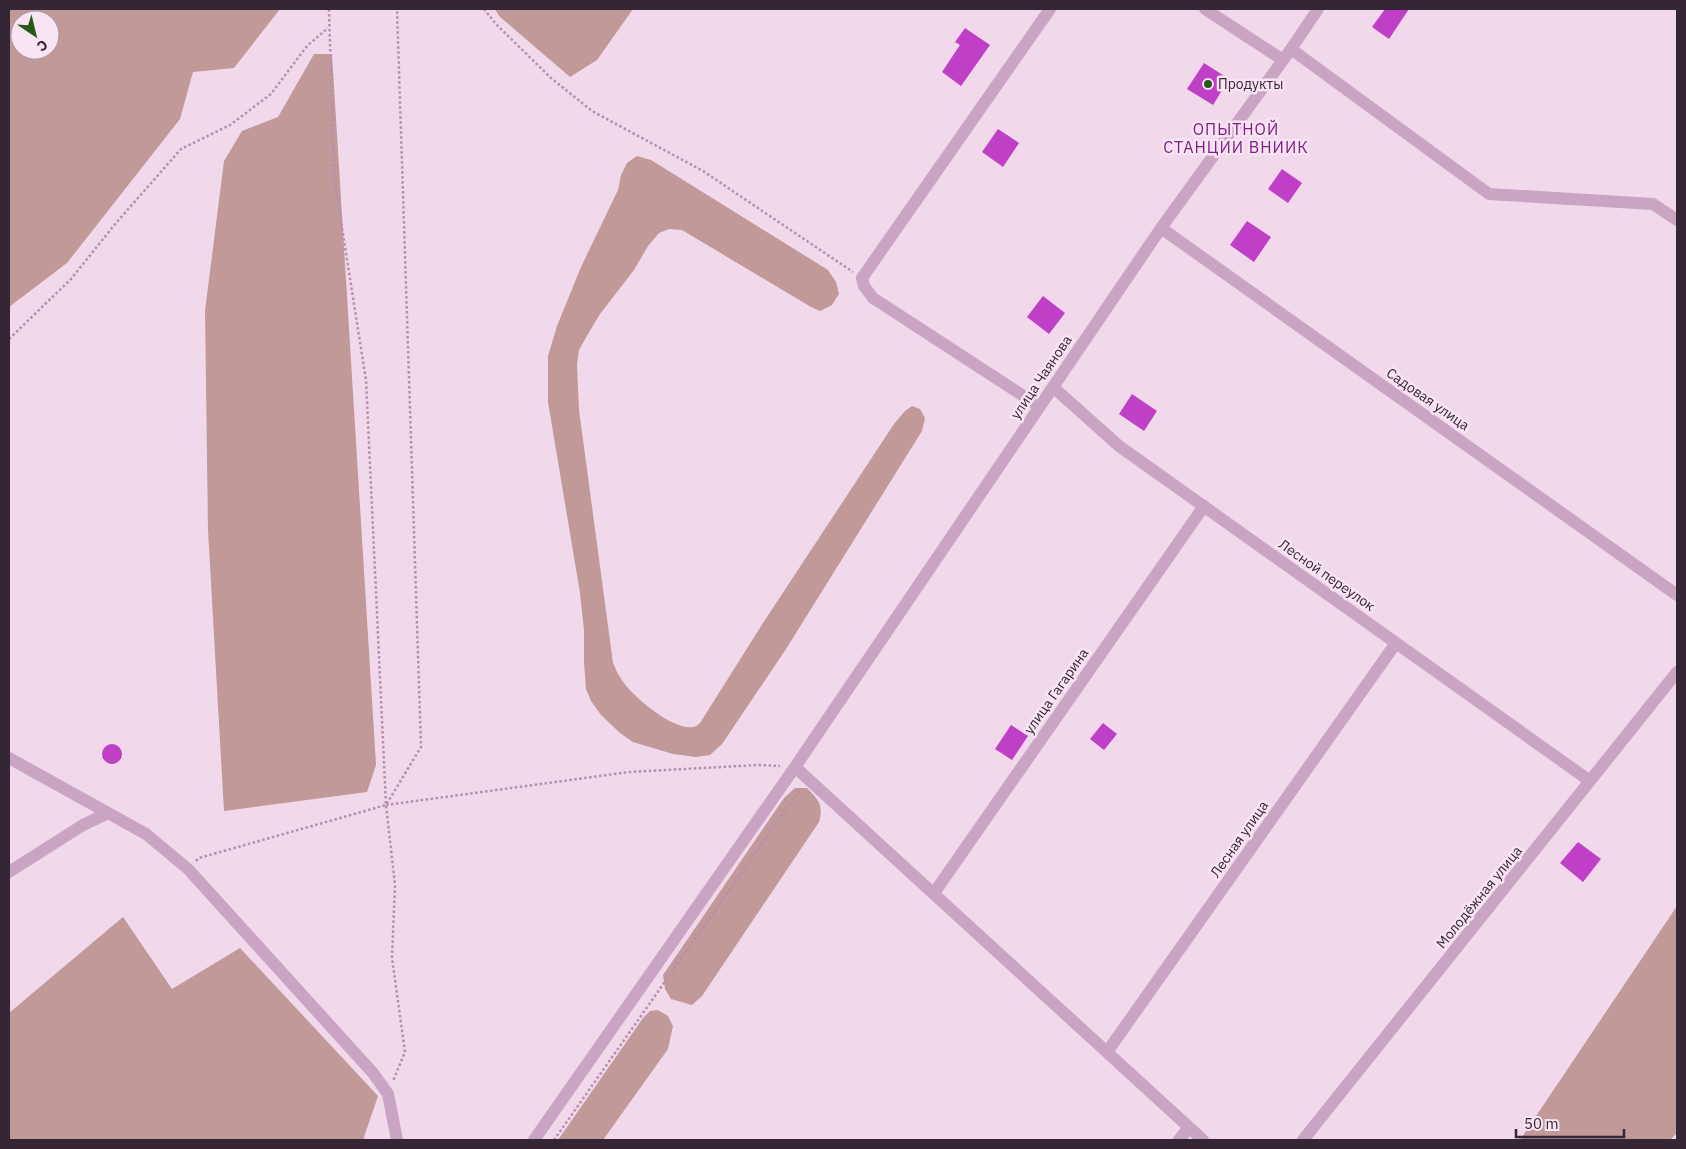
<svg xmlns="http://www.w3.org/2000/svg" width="1686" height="1149" font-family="'IBM Plex Sans',sans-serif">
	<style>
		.green { fill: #c09998; fill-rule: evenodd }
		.building { fill: #bf3fc7 }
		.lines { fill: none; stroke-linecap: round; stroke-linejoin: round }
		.path { stroke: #b58eb0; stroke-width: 2.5; stroke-dasharray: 2.5 2.5; stroke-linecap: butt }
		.minor { stroke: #c9a4c3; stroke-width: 12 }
		.poi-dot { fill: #29561b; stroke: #f9e4f4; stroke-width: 2 }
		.labels { text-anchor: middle; stroke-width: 5; stroke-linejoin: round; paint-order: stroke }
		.poi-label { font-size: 14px; fill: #342634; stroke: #f9e4f4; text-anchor: start }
		.street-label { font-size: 14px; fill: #342634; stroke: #f9e4f4 }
		.quarter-label { font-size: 16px; letter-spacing: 1px; fill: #7d1e84; stroke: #f9e4f4 }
	</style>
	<rect width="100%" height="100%" fill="#f1d8eb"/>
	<path class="green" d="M 9,9 L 280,9 L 234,68 L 193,72 L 180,119 L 67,263 L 9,307 ZM 20,20 L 50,20 L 50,50 L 20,50 Z
		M 495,9 L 633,9 L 597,60 L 570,77 L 499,16 Z
		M 314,54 L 332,54 L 376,765 L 367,792 L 224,811 L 208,530 L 205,311 L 224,161 L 242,131 L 278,117 Z
		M 637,156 L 651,160 L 828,270 L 836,282 L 839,294 L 832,305 L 820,311 L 811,307 L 682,230 L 669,229 L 659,233 L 648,246 L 634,270 L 600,314 L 588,334 L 579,350 L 577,364 L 579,410 L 613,663 C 615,667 617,673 620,677 C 629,694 673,731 693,727 C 695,727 698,725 700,723 L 763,623 L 894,424 L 905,411 L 912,406 L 920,409 L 925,418 L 922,431 L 786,649 L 722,744 L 710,755 L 696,757 L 673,754 L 633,742 L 620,733 L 601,715 L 591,701 L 586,689 L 584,663 L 584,630 L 580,593 L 548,402 L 548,356 L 557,326 L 581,267 L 618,190 L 621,175 L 627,163 Z
		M 795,788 L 807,788 C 818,800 824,804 819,822 L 702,996 L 692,1005 L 671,999 L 665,989 L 663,975 L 784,798 Z
		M 1677,906 L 1677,1133 L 1670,1140 L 1520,1140 Z
		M 123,917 L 172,989 L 240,948 L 378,1096 L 363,1140 L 9,1140 L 9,1013 Z
		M 658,1010 L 668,1016 L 673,1026 L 668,1049 L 603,1140 L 558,1140 L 643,1018 L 650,1011 Z"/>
	<path class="building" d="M 1385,9 L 1409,9 L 1389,39 L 1372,27 Z
		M 965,28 L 990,45 L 961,86 L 942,72 L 960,45 L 955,42 Z
		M 1204,63 L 1229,79 L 1213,105 L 1187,89 Z
		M 998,129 L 1019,143 L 1003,167 L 982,152 Z
		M 1282,169 L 1302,183 L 1288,203 L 1268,189 Z
		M 1247,221 L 1271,237 L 1254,262 L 1230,245 Z
		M 1043,296 L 1065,313 L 1049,334 L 1027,317 Z
		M 1132,394 L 1157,411 L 1144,431 L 1119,414 Z
		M 1103,723 L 1117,734 L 1104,750 L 1090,739 Z
		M 1011,725 L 1028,736 L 1012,760 L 995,749 Z
		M102 754a10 10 0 1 1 20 0a10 10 0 1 1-20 0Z
		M 1578,842 L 1601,859 L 1583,882 L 1560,863 Z"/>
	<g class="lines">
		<path class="path" d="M 329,9 L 334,177 L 366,380 L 386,805 L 395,885 L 392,958 L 405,1052 L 393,1081
			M 484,9 L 495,23 L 551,78 L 592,111 L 703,171 L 853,272
			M 9,339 L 71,279 L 116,223 L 181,149 L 230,125 L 271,94 L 307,46 L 328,28
			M 386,805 L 629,772 L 758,765 L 780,766
			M 196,861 L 199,858 L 386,805 L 421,747 L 397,9
			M 554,1140 L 800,789"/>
		<path class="minor" d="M 1205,9 L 1283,60
			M 1291,49 L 1489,194 L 1653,204 L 1677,220
			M 1161,228 L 1677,595
			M 1053,387 L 1119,446 L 1590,781
			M 1039,406 L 873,298 L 864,286 L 862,278 L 1050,9
			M 9,758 L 146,834 L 188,869 L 373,1073 L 388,1094 L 397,1140
			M 795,767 L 1203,1140
			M 9,872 L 83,825 L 108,813
			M 934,893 L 1204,506
			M 1107,1052 L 1396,643
			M 534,1140 L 795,767 L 1161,228 L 1291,49 L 1318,9
			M 1179,1140 L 1189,1127
			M 1303,1140 L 1677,672"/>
	</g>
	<circle class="poi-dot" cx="1208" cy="84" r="5"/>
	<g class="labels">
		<g class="poi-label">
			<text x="1218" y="89">Продукты</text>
		</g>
		<g class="street-label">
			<text transform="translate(1041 377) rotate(-56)" y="5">улица Чаянова</text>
			<text transform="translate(1428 399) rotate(35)" y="5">Садовая улица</text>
			<text transform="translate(1327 575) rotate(35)" y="5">Лесной переулок</text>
			<text transform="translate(1056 691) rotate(-55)" y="5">улица Гагарина</text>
			<text transform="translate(1239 839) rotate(-55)" y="5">Лесная улица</text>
			<text transform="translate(1479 897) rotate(-51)" y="5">Молодёжная улица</text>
		</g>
		<g class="quarter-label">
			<text x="1236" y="135">ОПЫТНОЙ<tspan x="1236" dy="18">СТАНЦИИ ВНИИК</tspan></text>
		</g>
	</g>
	<rect width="1686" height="1149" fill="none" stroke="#342634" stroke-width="20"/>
	<g transform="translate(35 35) rotate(145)"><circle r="24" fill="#f9e4f4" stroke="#aa98a7"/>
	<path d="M0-4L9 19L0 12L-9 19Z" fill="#29561b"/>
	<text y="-8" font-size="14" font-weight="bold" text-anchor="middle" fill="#342634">С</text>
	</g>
	<path d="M1516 1129v8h108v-8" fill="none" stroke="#342634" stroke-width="2.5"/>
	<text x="1524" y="1129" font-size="15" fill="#342634" stroke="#f9e4f4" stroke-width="4" paint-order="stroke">50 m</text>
</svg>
